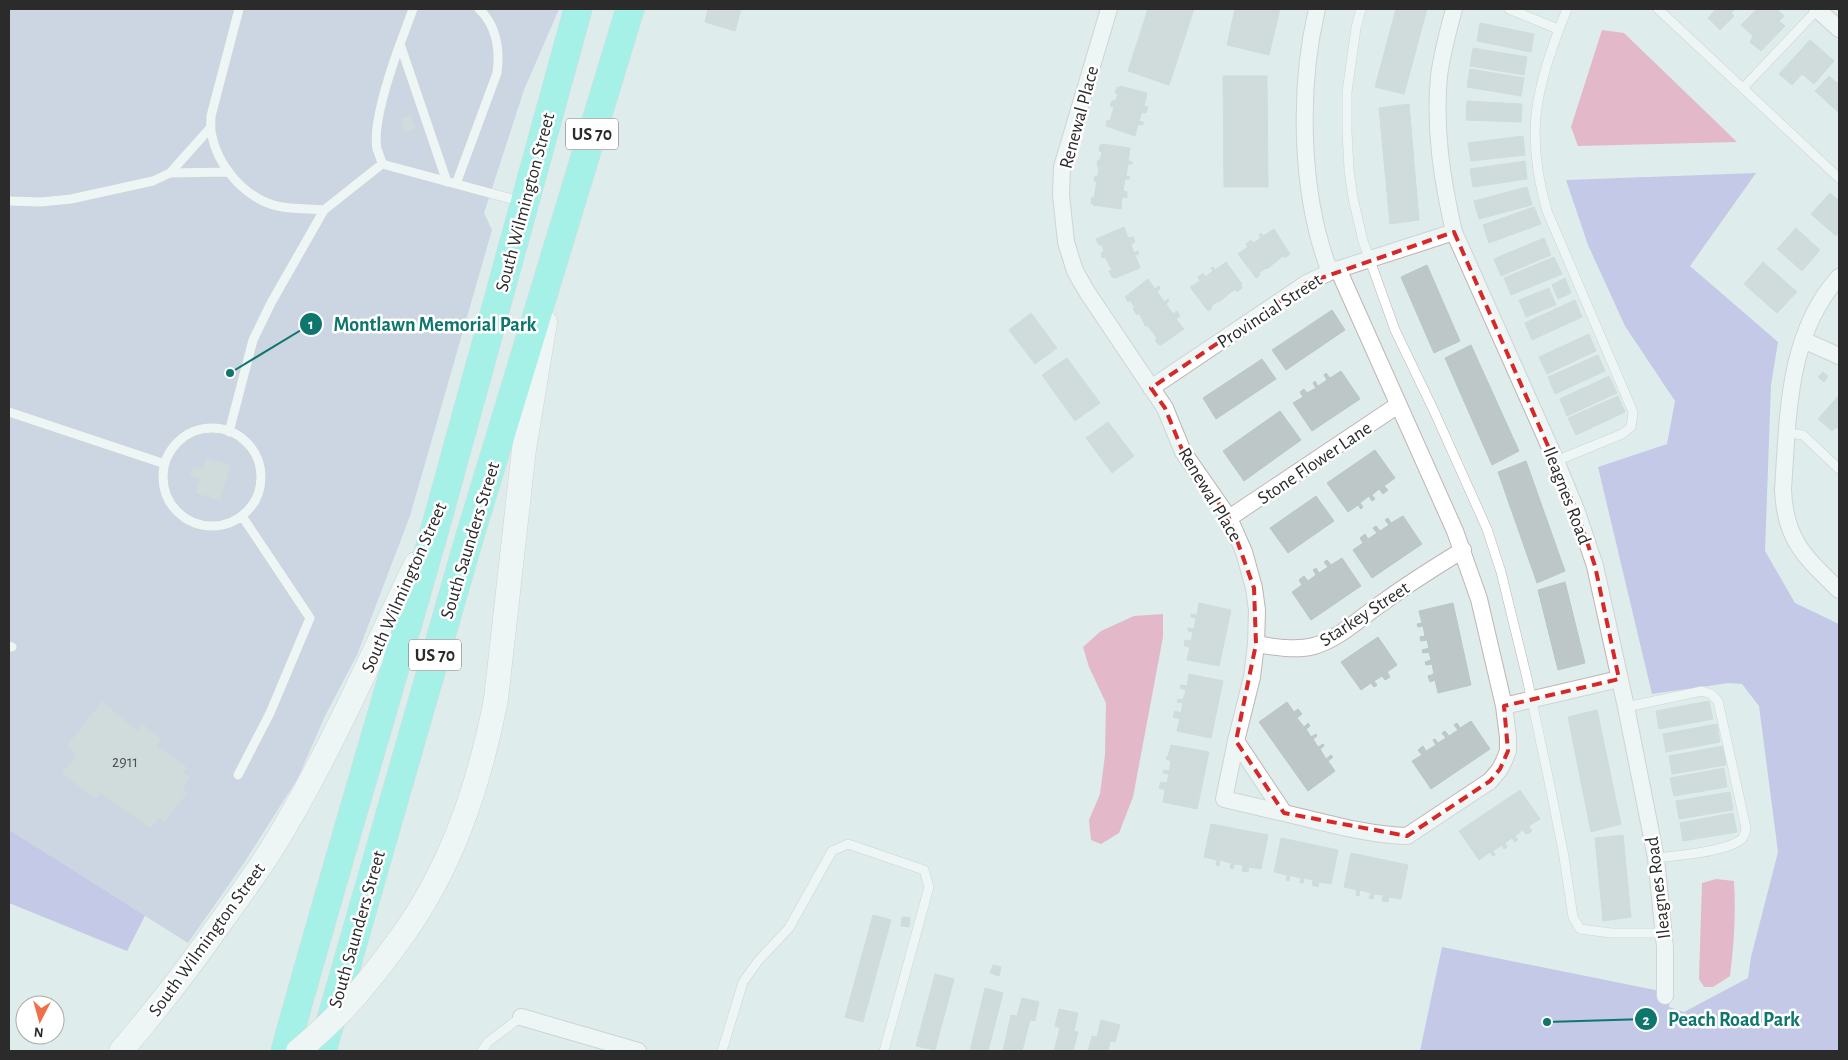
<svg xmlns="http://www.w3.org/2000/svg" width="1848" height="1060" font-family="'Alegreya Sans',sans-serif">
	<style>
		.green { fill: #a39edf }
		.cemetery { fill: #b7b9d5 }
		.water { fill: #e8789b }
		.building { fill: #bec7c8; stroke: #b8c7c8 }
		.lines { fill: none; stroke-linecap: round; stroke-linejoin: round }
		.lane-casing { stroke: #beb5b2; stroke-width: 10 }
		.street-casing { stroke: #beb5b2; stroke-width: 18 }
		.secondary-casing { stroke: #beb5b2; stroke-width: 25 }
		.highway-casing { stroke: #c8c8c8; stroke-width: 29 }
		.lane { stroke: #fff; stroke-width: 9 }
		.street { stroke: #fff; stroke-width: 16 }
		.secondary { stroke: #fff; stroke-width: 24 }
		.highway { stroke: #61f5df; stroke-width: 28 }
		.secondary-bridge-casing { stroke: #beb5b2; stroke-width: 25; stroke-linecap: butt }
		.secondary-bridge { stroke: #fff; stroke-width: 24 }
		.marked { fill: none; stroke: #d62828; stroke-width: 4; stroke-dasharray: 10 6; stroke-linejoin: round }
		.labels { text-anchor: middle; stroke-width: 5; stroke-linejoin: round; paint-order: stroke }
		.number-label { font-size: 16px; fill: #505252 }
		.shield { fill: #fff; stroke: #6b6b6b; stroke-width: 1 }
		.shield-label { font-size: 18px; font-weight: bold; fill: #2b2b2b }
		.street-label { font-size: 19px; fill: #2b2b2b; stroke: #fff }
		.leader { fill: none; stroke: #0f766e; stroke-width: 2 }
		.callout-dot { fill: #0f766e; stroke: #fff; stroke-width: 2 }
		.mark-label { font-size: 15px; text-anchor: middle; font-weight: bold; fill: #fff }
		.callout-label { font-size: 20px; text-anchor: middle; font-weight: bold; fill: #0f766e; stroke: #fff; stroke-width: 5; stroke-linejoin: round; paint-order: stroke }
	</style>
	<rect width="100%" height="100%" fill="#deecec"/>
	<path class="green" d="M 1756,173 L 1690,266 L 1778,342 L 1771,385 L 1765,551 L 1795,603 L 1839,624 L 1839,1051 L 1420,1051 L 1442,947 L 1670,993 L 1669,1007 L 1684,1012 L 1748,978 L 1751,957 L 1778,852 L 1759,706 L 1742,684 L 1729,683 L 1652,694 L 1598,467 L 1667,444 L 1675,401 L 1625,326 L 1588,245 L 1566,180 Z
		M 9,803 L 151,904 L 127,951 L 9,903 Z"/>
	<path class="cemetery" d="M 9,9 L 559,9 L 524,90 L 484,213 L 492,230 L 410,516 L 357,655 L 325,716 L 298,778 L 244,863 L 188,943 L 9,830 Z"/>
	<path class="water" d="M 1602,30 L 1624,33 L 1737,142 L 1578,146 L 1571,127 Z
		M 1163,614 L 1163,637 L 1133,797 L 1119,833 L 1101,844 L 1091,840 L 1089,820 L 1100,794 L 1105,755 L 1106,703 L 1089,667 L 1083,647 L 1101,631 L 1134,616 Z
		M 1716,879 L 1734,881 C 1736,914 1734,944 1730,976 L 1713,987 L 1704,987 L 1699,979 L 1702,883 Z"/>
	<path class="building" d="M 708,9 L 741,9 L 735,31 L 705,22 Z
		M 1148,9 L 1194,9 L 1169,85 L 1128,71 Z
		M 1235,9 L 1280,9 L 1269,55 L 1227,45 Z
		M 1396,9 L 1427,9 L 1404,94 L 1375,87 Z
		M 1716,9 L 1735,9 L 1731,13 L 1734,16 L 1720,30 L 1708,18 Z
		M 1757,9 L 1777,9 L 1784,16 L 1779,21 L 1785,26 L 1761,51 L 1750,42 L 1753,36 L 1741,25 Z
		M 1480,23 L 1534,34 L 1531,52 L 1477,41 Z
		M 1810,40 L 1834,61 L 1814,84 L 1802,74 L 1792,85 L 1779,74 Z
		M 1473,48 L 1527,57 L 1524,75 L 1470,66 Z
		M 1470,69 L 1524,78 L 1521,96 L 1467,87 Z
		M 1223,76 L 1267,76 L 1268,187 L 1224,187 Z
		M 1829,76 L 1837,83 L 1839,81 L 1839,113 L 1815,91 Z
		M 1120,86 L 1147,93 L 1144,106 L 1148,107 L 1146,113 L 1142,112 L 1139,121 L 1143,122 L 1143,125 L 1138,124 L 1135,136 L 1106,126 L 1107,120 L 1110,121 L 1114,107 L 1110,106 L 1112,101 L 1116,100 L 1118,94 L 1115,93 L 1117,87 L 1120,88 Z
		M 1467,101 L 1522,104 L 1521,122 L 1466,120 Z
		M 1409,104 L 1419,220 L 1390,224 L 1379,108 Z
		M 410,115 L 415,128 L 405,132 L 401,119 Z
		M 1523,136 L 1525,155 L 1471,161 L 1468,143 Z
		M 1103,144 L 1130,148 L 1128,161 L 1132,162 L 1132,164 L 1128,164 L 1126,176 L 1130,177 L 1129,179 L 1125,179 L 1123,191 L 1127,192 L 1127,198 L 1122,197 L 1121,209 L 1093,205 L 1093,204 L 1091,203 L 1092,197 L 1094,198 L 1097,181 L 1094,181 L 1095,176 L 1098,176 L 1099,166 L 1097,166 L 1098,160 L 1100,160 L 1102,152 L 1099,151 L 1100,145 Z
		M 1525,161 L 1527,179 L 1473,187 L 1470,169 Z
		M 1527,187 L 1532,205 L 1479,219 L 1474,201 Z
		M 1830,193 L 1839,201 L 1839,232 L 1836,236 L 1811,214 Z
		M 1534,207 L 1541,224 L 1489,243 L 1483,225 Z
		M 1124,227 L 1128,238 L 1133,237 L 1135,242 L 1131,244 L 1134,253 L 1138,251 L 1139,254 L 1135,255 L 1140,268 L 1115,278 L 1112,277 L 1109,271 L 1112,270 L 1105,257 L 1102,258 L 1101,254 L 1104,250 L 1101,244 L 1099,245 L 1096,239 Z
		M 1796,228 L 1820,250 L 1802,271 L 1777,249 Z
		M 1274,229 L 1290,254 L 1285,258 L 1283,256 L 1267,269 L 1266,268 L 1259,273 L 1260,275 L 1256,278 L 1238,254 L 1248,247 L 1246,244 L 1251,240 L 1253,243 L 1261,238 L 1259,235 L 1261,233 L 1263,236 Z
		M 1544,238 L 1551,255 L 1501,276 L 1494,259 Z
		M 1554,257 L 1562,274 L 1511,295 L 1504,278 Z
		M 1226,262 L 1242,284 L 1241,285 L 1242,288 L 1237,292 L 1235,289 L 1219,302 L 1219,301 L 1211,306 L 1212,308 L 1208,311 L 1190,287 L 1200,281 L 1198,277 L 1203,273 L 1205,277 L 1213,271 L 1211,268 L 1213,267 L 1215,270 Z
		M 1763,262 L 1797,292 L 1777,313 L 1744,284 Z
		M 1427,265 L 1460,341 L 1434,353 L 1401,277 Z
		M 1565,278 L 1571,293 L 1558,299 L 1552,285 Z
		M 1148,279 L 1155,289 L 1159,286 L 1160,289 L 1157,291 L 1164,302 L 1168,299 L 1169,301 L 1166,304 L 1173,314 L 1177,311 L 1180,316 L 1176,319 L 1184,329 L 1161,345 L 1159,345 L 1155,340 L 1157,338 L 1147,325 L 1146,327 L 1139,313 L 1137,315 L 1133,309 L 1135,308 L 1130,300 L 1128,302 L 1125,297 Z
		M 1549,288 L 1556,305 L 1526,317 L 1519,300 Z
		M 1575,300 L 1582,317 L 1532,340 L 1525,323 Z
		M 1332,310 L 1345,330 L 1286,370 L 1272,350 Z
		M 1031,313 L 1057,348 L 1035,364 L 1009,330 Z
		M 1589,334 L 1596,351 L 1547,374 L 1539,357 Z
		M 1471,345 L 1519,451 L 1492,465 L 1445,358 Z
		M 1598,355 L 1605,371 L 1555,394 L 1548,377 Z
		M 1067,358 L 1100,403 L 1075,421 L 1042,375 Z
		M 1262,359 L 1276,379 L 1216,419 L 1203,398 Z
		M 1341,371 L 1360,399 L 1312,431 L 1293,403 L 1303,397 L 1300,392 L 1304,389 L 1307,393 L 1316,388 L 1313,383 L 1315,381 L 1318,386 L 1327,380 L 1324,375 L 1326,373 L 1330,378 Z
		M 1823,372 L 1828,376 L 1824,382 L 1818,377 Z
		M 1609,376 L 1617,393 L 1567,416 L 1560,399 Z
		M 1839,395 L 1839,430 L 1836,427 L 1832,431 L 1818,419 Z
		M 1618,396 L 1625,412 L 1576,435 L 1568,418 Z
		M 1280,411 L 1301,440 L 1244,481 L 1223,451 Z
		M 1108,422 L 1134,456 L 1112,473 L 1086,438 Z
		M 1375,450 L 1395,478 L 1384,486 L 1388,490 L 1383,494 L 1379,489 L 1372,495 L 1375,499 L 1372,501 L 1369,496 L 1360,503 L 1363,507 L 1361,509 L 1358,505 L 1348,512 L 1327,483 Z
		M 206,458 L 230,465 L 220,500 L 196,493 L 200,479 L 190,476 L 193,467 L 203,470 Z
		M 1526,461 L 1565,571 L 1537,583 L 1498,472 Z
		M 1316,496 L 1334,521 L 1288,553 L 1270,528 Z
		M 1403,516 L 1422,544 L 1372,578 L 1353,550 L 1363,543 L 1360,538 L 1365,534 L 1368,539 L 1377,533 L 1373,528 L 1376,526 L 1380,531 L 1389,525 L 1385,520 L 1388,518 L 1391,523 Z
		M 1342,558 L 1361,586 L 1311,620 L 1292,592 L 1302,585 L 1299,580 L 1304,576 L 1308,581 L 1316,575 L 1313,570 L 1316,568 L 1319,573 L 1328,567 L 1324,562 L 1327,560 L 1331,565 Z
		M 1565,582 L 1585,663 L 1558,670 L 1538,590 Z
		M 1199,603 L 1231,610 L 1219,666 L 1187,660 L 1190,647 L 1184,646 L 1185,640 L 1191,641 L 1193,632 L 1188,631 L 1188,628 L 1194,629 L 1196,618 L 1191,617 L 1191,614 L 1197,615 Z
		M 1453,603 L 1471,685 L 1438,693 L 1435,680 L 1430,682 L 1428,676 L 1434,674 L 1432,664 L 1426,665 L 1425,662 L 1431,660 L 1429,652 L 1423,653 L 1422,650 L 1429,648 L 1427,640 L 1421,641 L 1420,637 L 1425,636 L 1423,626 L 1418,627 L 1417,624 L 1422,623 L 1419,611 Z
		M 1378,637 L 1397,665 L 1387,672 L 1390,677 L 1385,680 L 1382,676 L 1374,681 L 1377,685 L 1374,687 L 1371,683 L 1361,690 L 1341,662 Z
		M 1189,674 L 1223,681 L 1211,738 L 1177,731 L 1180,719 L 1173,717 L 1175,711 L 1181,713 L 1183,703 L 1177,702 L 1178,699 L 1183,700 L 1186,690 L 1180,688 L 1181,685 L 1187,686 Z
		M 1709,701 L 1713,719 L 1659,729 L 1656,711 Z
		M 102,702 L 138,731 L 142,724 L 161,739 L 156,746 L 186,767 L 183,772 L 190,778 L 182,789 L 187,793 L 164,822 L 159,817 L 150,828 L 123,807 L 122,809 L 101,792 L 95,799 L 62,773 L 77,755 L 67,746 Z
		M 1287,702 L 1294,712 L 1298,709 L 1302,714 L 1297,718 L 1304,727 L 1308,723 L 1310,726 L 1306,729 L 1311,737 L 1316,734 L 1317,736 L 1313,739 L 1318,747 L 1323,744 L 1324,746 L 1320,749 L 1326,759 L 1331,755 L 1333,757 L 1328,761 L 1335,771 L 1308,791 L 1259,722 Z
		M 1597,710 L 1621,824 L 1591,832 L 1568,717 Z
		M 1471,721 L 1490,749 L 1431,789 L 1412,761 L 1422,755 L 1418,750 L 1423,746 L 1426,751 L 1436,745 L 1433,740 L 1435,739 L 1438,743 L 1446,738 L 1442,733 L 1445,731 L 1449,736 L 1458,730 L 1454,725 L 1457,723 L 1460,728 Z
		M 1717,724 L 1720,742 L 1666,752 L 1663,734 Z
		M 1171,745 L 1209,752 L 1197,809 L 1163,802 L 1165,790 L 1159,788 L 1161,782 L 1167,783 L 1169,774 L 1163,773 L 1163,770 L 1169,771 L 1171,761 L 1166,759 L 1167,756 L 1168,756 Z
		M 1723,746 L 1726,765 L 1672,774 L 1669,756 Z
		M 1724,768 L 1727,787 L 1674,796 L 1670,778 Z
		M 1520,790 L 1540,819 L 1529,826 L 1532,831 L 1529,833 L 1526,834 L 1523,830 L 1515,836 L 1518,840 L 1515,842 L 1512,838 L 1505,843 L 1507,847 L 1504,849 L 1502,845 L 1493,851 L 1495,855 L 1493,856 L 1490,852 L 1479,860 L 1459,831 Z
		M 1730,792 L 1733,810 L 1679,819 L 1676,801 Z
		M 1733,813 L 1737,832 L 1683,841 L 1680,823 Z
		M 1211,824 L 1268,835 L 1261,869 L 1249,867 L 1248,872 L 1242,871 L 1243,865 L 1234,864 L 1233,869 L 1230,868 L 1231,863 L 1220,860 L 1219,866 L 1216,865 L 1217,860 L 1204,857 Z
		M 1623,835 L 1631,917 L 1603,921 L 1595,838 Z
		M 1281,838 L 1338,850 L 1331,884 L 1319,882 L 1318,887 L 1312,885 L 1313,880 L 1304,878 L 1303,883 L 1300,883 L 1301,878 L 1290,875 L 1289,881 L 1286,880 L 1287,875 L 1274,872 Z
		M 1351,853 L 1408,865 L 1401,899 L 1389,897 L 1388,902 L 1382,901 L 1383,895 L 1374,894 L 1373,899 L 1369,898 L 1371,893 L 1360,890 L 1359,896 L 1356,895 L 1357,890 L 1344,887 Z
		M 873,915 L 891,920 L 863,1022 L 845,1017 Z
		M 902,917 L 910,918 L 909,927 L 901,926 Z
		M 993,965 L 1001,967 L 999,976 L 990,973 Z
		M 935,974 L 954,979 L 935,1050 L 916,1046 Z
		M 985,988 L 1003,993 L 988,1051 L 970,1051 Z
		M 1022,998 L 1039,1002 L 1035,1021 L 1030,1020 L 1022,1051 L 1003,1051 L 1011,1015 L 1017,1016 Z
		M 1059,1009 L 1078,1013 L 1074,1031 L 1078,1032 L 1073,1051 L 1054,1051 L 1060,1028 L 1055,1026 Z
		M 1101,1020 L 1120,1025 L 1115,1042 L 1110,1041 L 1108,1051 L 1088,1051 L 1092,1036 L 1097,1037 Z"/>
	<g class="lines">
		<g class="lane-casing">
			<path id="lane" d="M 239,9 L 211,116 C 211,123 210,130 212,136 C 217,162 238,189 263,201 C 280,210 305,208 324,210
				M 413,9 L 400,44 L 447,182
				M 1361,9 L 1356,28 L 1347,92 L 1347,131 L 1349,170 L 1353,198 L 1363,241 L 1395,330 L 1434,411 L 1487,529 L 1501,572 L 1527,678 L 1550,786 L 1563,851 L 1573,917 L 1580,929 L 1611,933 L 1664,933
				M 1509,9 L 1558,29
				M 1658,9 L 1839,178
				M 1743,88 L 1818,9
				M 382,164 C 381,159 379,154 377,149 C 372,124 391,69 400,44
				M 170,173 L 229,172
				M 456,184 L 497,73 C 500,50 497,26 479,9
				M 9,201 L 41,202 L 71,199 L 153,181 L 170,173 L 211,127
				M 9,412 L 165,464
				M163 477a49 49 0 1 1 98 0a49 49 0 1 1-98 0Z
				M 229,432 L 253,340 L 271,303 L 324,210 L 382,164 L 523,202
				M 1787,433 L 1803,435 L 1839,469
				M 1556,461 L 1622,434 L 1631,427 L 1633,412 L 1547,211 C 1538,180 1533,148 1536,116 C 1539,81 1554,41 1567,9
				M 9,646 L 12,647
				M 1626,707 L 1702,691 L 1711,694 L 1718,701 L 1746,828 C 1745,834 1744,838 1739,841 C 1722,852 1677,856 1656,858
				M 238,775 L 270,713 L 310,618 L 242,516
				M 482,1051 L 488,1042 L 521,1017
				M 722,1051 L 743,982 L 758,961 L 789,928 L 832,851 L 848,844 L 924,870 L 929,887 L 884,1051"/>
		</g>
		<g class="street-casing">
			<path id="street" d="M 1109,9 L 1062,167 L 1061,195 L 1066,242 L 1075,271 L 1087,292 L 1165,408 L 1183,452 L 1229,518 L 1244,552 L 1254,588 L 1257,610 L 1256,644 L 1252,677 L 1236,741 L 1284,813 C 1324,822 1366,835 1407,836 L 1490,781 L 1500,769 L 1504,761 L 1508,751 L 1508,737 L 1504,706 L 1479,599 L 1455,531 L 1338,269
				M 1317,9 C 1298,89 1300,195 1330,272
				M 1454,9 C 1448,31 1442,53 1439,76 C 1434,129 1442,180 1454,232 L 1556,461 L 1577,512 L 1595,566 L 1626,707 L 1656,858 L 1665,947 L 1665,996
				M 1817,9 L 1839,29
				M 1839,277 C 1787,334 1788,417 1783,490 C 1785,540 1805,557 1839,590
				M 1803,340 L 1839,356
				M 1151,388 L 1307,283 L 1330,272 L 1454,232
				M 1229,518 L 1398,405
				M 1256,644 C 1274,647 1296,651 1314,646 C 1339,639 1361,617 1382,603 C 1408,584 1435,567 1463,550
				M 1504,706 L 1619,679
				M 1236,741 L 1224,799 L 1284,813
				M 521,1017 L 638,1051"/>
		</g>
		<g class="secondary-casing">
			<path id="secondary" d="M 397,943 C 451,871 479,786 496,699 L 524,449 L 545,322
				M 121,1051 C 157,1009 191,965 223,919 C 247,886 270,854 290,818 C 337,736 375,649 416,564"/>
		</g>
		<g class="highway-casing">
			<path id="highway" d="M 285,1051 C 334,873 388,696 438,518 C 485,348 530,178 578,9
				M 322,1051 L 469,539 L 630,9"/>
		</g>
		<use href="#lane" class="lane"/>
		<use href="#street" class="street"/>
		<use href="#secondary" class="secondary"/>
		<use href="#highway" class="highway"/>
		<g class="secondary-bridge-casing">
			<path id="secondary-bridge" d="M 298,1051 C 339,1017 366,986 397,943"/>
		</g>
		<use href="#secondary-bridge" class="secondary-bridge"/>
	</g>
	<path d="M0 0H1848V1060H0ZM 1454,232 L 1577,512 L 1595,566 L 1619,679 L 1504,706 L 1508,751 L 1500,769 L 1490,781 L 1407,836 L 1284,813 L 1236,741 L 1256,644 L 1254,588 L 1229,518 L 1183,452 L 1165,408 L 1151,388 L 1307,283 Z" fill="#deecec" fill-opacity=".55" fill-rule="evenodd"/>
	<path class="marked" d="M 1454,232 L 1577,512 L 1595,566 L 1619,679 L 1504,706 L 1508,751 L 1500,769 L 1490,781 L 1407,836 L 1284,813 L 1236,741 L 1256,644 L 1254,588 L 1229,518 L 1183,452 L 1165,408 L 1151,388 L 1307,283 Z"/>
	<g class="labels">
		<g class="number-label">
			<text x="125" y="767">2911</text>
		</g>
		<g class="shield">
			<rect x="566" y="118.5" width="52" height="31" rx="4"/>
			<rect x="409" y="639.5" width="52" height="31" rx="4"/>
		</g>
		<g class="shield-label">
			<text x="592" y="140">US 70</text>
			<text x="435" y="661">US 70</text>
		</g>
		<g class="street-label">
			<text transform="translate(1078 117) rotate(-75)" y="7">Renewal Place</text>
			<text transform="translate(524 202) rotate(-75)" y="7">South Wilmington Street</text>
			<text transform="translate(1269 310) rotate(-33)" y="7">Provincial Street</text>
			<text transform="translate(1314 462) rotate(-34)" y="7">Stone Flower Lane</text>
			<text transform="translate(1211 494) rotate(59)" y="7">Renewal Place</text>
			<text transform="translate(1568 495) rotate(69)" y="7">Ileagnes Road</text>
			<text transform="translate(469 540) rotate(-73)" y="7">South Saunders Street</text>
			<text transform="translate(403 587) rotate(-66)" y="7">South Wilmington Street</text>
			<text transform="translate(1364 613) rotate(-33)" y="7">Starkey Street</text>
			<text transform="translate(1657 888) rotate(-97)" y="7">Ileagnes Road</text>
			<text transform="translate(356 929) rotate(-74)" y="7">South Saunders Street</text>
			<text transform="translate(206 939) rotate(-54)" y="7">South Wilmington Street</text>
		</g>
	</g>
	<path class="leader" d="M230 373L311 324M1547 1022L1646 1019"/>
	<g class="callout-dot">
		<circle cx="230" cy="373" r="5"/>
		<circle cx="1547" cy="1022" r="5"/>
		<circle cx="311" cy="324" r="12"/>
		<circle cx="1646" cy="1019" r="12"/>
	</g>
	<g class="mark-label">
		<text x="311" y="329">1</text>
		<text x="1646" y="1025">2</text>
	</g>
	<g class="callout-label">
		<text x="435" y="331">Montlawn Memorial Park</text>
		<text x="1734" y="1026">Peach Road Park</text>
	</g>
	<rect width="1848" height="1060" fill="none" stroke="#2b2b2b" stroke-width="20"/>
	<g transform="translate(40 1020) rotate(186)"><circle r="24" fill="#ffffff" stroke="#aaaaaa"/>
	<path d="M0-4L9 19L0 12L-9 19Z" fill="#ef6f48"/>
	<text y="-8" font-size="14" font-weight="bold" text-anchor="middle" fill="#2b2b2b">N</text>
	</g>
</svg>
